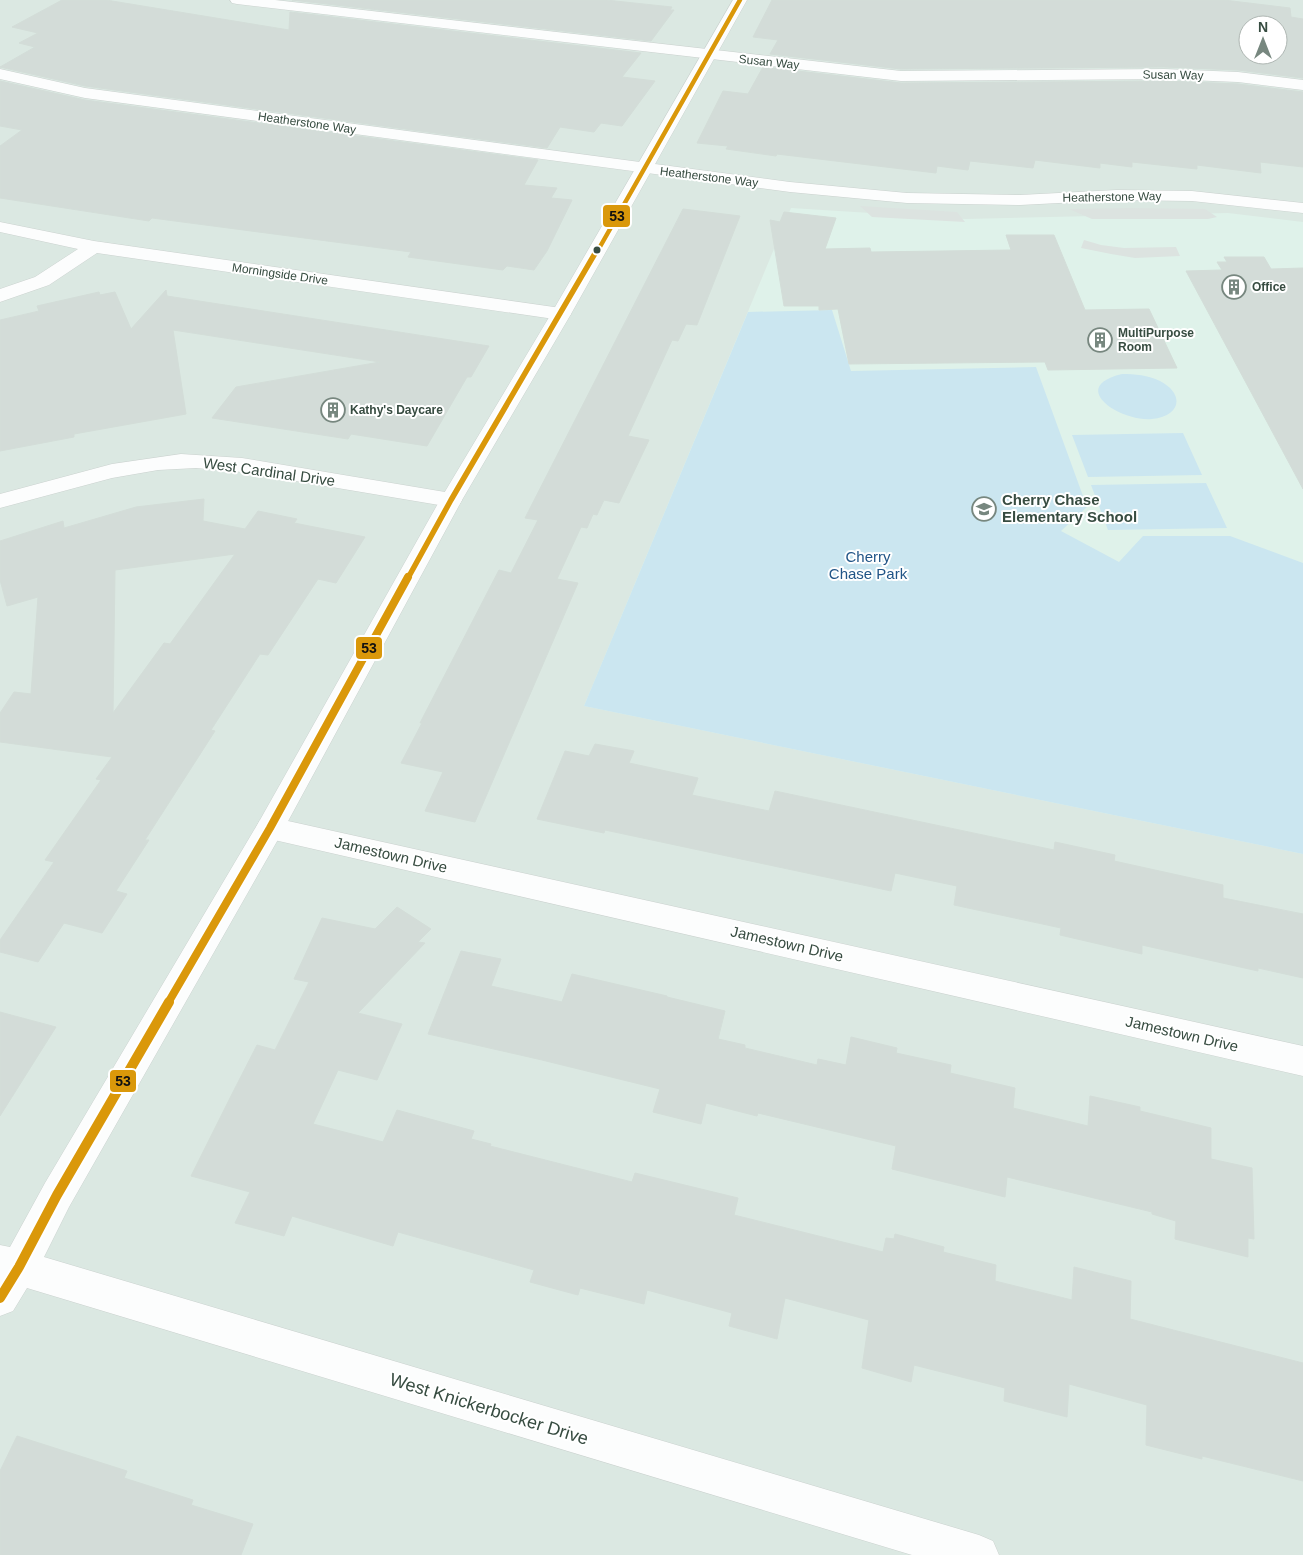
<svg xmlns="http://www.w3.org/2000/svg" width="1303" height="1555" font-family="Helvetica,sans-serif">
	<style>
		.residential { fill: #dbe8e2; fill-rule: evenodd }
		.education { fill: #dff2ea }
		.green { fill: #cbe6f0 }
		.parking { fill: #dce3e0 }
		.building { fill: #d3dcd8; stroke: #d3ddd8; fill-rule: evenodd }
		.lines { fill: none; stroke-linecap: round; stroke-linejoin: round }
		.minor-casing { stroke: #cbd2cf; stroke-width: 1 }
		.tertiary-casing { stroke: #cbd2cf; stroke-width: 1 }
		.minor { fill: #fcfdfd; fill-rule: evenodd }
		.tertiary { fill: #fcfdfd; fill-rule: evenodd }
		.bus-1-far3-casing { stroke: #fff; stroke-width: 7 }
		.bus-1-far2-casing { stroke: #fff; stroke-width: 9 }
		.bus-1-far1-casing { stroke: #fff; stroke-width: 11 }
		.bus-1-casing { stroke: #fff; stroke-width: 14 }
		.bus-1-far3 { stroke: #da980a; stroke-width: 4.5 }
		.bus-1-far2 { stroke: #da980a; stroke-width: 5.5 }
		.bus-1-far1 { stroke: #da980a; stroke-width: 8 }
		.bus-1 { stroke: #da980a; stroke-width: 10 }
		.bus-dot { fill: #374c41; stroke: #fff; stroke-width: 2 }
		.labels { text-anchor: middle; stroke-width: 4; stroke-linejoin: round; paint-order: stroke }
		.far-street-label { font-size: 12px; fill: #374c41; stroke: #fff }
		.far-poi-label { font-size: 12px; font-weight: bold; fill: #374c41; stroke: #fff; text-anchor: start }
		.street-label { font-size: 15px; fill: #374c41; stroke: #fff }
		.poi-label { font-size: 15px; font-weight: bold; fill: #374c41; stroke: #fff; text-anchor: start }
		.park-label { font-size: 15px; fill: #215587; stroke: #fff }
		.near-street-label { font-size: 18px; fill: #374c41; stroke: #fff }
		.line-badge { stroke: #fff; stroke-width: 2 }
		.pale-badge-label { font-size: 14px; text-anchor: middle; font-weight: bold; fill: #111 }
	</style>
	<rect width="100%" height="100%" fill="#eef4f1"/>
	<path class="residential" d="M 0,0 L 1303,0 L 1303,1555 L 0,1555 ZM 1248,25 L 1278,25 L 1278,55 L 1248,55 Z"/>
	<path class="education" d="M 791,208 L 966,219 L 1228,213 L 1303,222 L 1303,854 L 584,706 Z"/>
	<path class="green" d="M 832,310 L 851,371 L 1036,367 L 1087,507 L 1061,531 L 1119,562 L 1143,536 L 1230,536 L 1303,563 L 1303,854 L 584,706 L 748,312 Z
		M 1122,374 C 1135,374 1148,375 1160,381 C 1185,394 1181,416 1152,419 C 1120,422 1067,387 1122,374 Z
		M 1183,433 L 1202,475 L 1088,477 L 1072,435 Z
		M 1206,483 L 1227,528 L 1108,530 L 1091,485 Z"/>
	<path class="parking" d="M 860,206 L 957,212 L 965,222 L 872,217 Z
		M 1128,208 L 1205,209 L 1217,217 L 1208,219 L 1092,219 L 1069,209 Z
		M 1084,240 L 1101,245 L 1124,248 L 1176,247 L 1180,256 L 1135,258 L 1111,254 L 1081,248 Z"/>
	<path class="building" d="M 62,0 L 106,0 L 289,30 L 290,12 L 641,53 L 622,77 L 655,81 L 622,126 L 601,123 L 594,132 L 560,127 L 547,148 L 85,86 L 0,67 L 35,47 L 19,43 L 38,33 L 12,27 Z
		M 292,0 L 606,0 L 672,7 L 670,10 L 674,10 L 651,41 Z
		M 772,0 L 1224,0 L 1290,8 L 1291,17 L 1303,19 L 1303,78 L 1238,70 L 1164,67 L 901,69 L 770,54 L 778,40 L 753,37 ZM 1248,25 L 1278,25 L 1278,55 L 1248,55 Z
		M 763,67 L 901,83 L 1164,81 L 1238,84 L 1303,92 L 1303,167 L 1260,162 L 1261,173 L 1197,165 L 1197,169 L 1132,162 L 1132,167 L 1100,163 L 1100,168 L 1035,160 L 1033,168 L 970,161 L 968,170 L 937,166 L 936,173 L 777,154 L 776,156 L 726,149 L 728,146 L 697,143 L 723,91 L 748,94 Z
		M 0,81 L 85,100 L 538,160 L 524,185 L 557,188 L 551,198 L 572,200 L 547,251 L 534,270 L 507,266 L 503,270 L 408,257 L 411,252 L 152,218 L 149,221 L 0,198 L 0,146 L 22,130 L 0,126 Z
		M 683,209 L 740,216 L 697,325 L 686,324 L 678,341 L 672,340 L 628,436 L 649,440 L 619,503 L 604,500 L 597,515 L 593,514 L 587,528 L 581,527 L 557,579 L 578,583 L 475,822 L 425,811 L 443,772 L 401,763 L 422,723 L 420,723 L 499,570 L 511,573 L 538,520 L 525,518 Z
		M 784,212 L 836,218 L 825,249 L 870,248 L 871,252 L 1011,250 L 1006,235 L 1054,235 L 1085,310 L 1149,309 L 1177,368 L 1048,370 L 1045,362 L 849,364 L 838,309 L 819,310 L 819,306 L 784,306 L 770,220 L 780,222 Z
		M 1224,257 L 1264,257 L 1271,269 L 1303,268 L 1303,489 L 1186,271 L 1222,270 L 1217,262 L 1227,262 Z
		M 166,290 L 167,296 L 489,346 L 471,377 L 467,377 L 427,446 L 351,434 L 348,439 L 212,418 L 236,387 L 380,362 L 173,330 L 186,414 L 74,434 L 74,437 L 0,451 L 0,320 L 39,311 L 37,306 L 99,292 L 100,295 L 115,292 L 131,329 Z
		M 204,499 L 203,521 L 245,529 L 258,511 L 297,519 L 294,523 L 365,537 L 336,583 L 318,579 L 268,655 L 260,654 L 211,730 L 215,731 L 145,840 L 149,840 L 116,891 L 127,894 L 102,933 L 64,923 L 38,962 L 0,952 L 0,940 L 54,862 L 45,860 L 101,780 L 96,779 L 112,757 L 0,742 L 0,713 L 14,692 L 31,694 L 38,597 L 7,606 L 0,580 L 0,541 L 63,521 L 64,528 L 136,507 ZM 235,554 L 170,644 L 164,643 L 113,713 L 115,570 Z
		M 595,744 L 634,751 L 629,763 L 698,778 L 692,795 L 769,811 L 775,791 L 1054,850 L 1055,842 L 1115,855 L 1114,861 L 1223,885 L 1223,898 L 1303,914 L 1303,978 L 1258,968 L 1258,971 L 1142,945 L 1142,954 L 1060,935 L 1061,928 L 954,905 L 957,886 L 895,873 L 891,891 L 605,830 L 604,833 L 537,819 L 565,751 L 589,756 Z
		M 397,907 L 431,929 L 418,942 L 425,943 L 358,1013 L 402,1024 L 377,1080 L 338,1070 L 313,1124 L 383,1142 L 397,1110 L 474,1131 L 471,1139 L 491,1144 L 490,1146 L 632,1182 L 635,1173 L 738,1198 L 734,1215 L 883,1252 L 886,1238 L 894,1239 L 895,1234 L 944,1247 L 943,1252 L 996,1265 L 995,1281 L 1072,1300 L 1074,1267 L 1131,1281 L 1130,1319 L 1303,1363 L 1303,1481 L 1202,1456 L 1202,1459 L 1146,1445 L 1147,1405 L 1069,1384 L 1067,1417 L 1004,1401 L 1005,1388 L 914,1365 L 911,1382 L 862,1368 L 869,1320 L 785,1298 L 777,1339 L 729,1326 L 732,1313 L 647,1290 L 644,1304 L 580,1288 L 578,1295 L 530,1282 L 534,1270 L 398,1232 L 393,1246 L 292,1216 L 284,1236 L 235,1223 L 250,1192 L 191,1176 L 233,1092 L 257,1045 L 275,1050 L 309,982 L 294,979 L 322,918 L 375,929 Z
		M 461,951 L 501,959 L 491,986 L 562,1002 L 572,974 L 667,996 L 667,997 L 725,1011 L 718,1039 L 745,1045 L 745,1048 L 817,1065 L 818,1059 L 846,1065 L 851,1037 L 897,1048 L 896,1053 L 951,1065 L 950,1073 L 1015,1088 L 1013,1108 L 1088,1126 L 1090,1096 L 1140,1107 L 1140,1111 L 1211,1128 L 1211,1159 L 1252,1168 L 1254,1239 L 1248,1238 L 1248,1257 L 1175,1239 L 1176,1221 L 1152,1214 L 1152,1212 L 1007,1177 L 1005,1197 L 892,1169 L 896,1146 L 758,1113 L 757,1116 L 706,1103 L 701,1124 L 653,1112 L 660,1089 L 542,1060 L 428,1034 Z
		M 0,1012 L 56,1027 L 0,1116 Z
		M 17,1436 L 127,1471 L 124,1478 L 193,1500 L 191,1505 L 253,1524 L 241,1555 L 0,1555 L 0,1471 Z"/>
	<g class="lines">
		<g class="minor-casing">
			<path id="minor" d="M 230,0 L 275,0 L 901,71 L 1164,69 L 1238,72 L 1303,80 L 1303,90 L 1238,82 L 1164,79 L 901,81 L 237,4 L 232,3 Z
				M 0,69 L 85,88 L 790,182 L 907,193 L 1020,195 L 1117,190 L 1192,191 L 1303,203 L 1303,213 L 1192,201 L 1117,200 L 1020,205 L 907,203 L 790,192 L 85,98 L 0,79 Z
				M 0,222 L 94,241 L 561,308 L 568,310 L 571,314 L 568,318 L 561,320 L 97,253 L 49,285 L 0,302 L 0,289 L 35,277 L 78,249 L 0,232 Z
				M 181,454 L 242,458 L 451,493 L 459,495 L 462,500 L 459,505 L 451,507 L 242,472 L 196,468 L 158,470 L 112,478 L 0,508 L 0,494 L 112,464 Z
				M 270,817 L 1303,1046 L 1303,1076 L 270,839 L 260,836 L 256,828 L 260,820 Z"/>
		</g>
		<g class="tertiary-casing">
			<path id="tertiary" d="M 733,0 L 747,0 L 571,314 L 462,500 L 280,836 L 69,1207 L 44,1257 L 979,1535 L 993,1541 L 999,1555 L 912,1555 L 27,1288 L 13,1311 L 0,1316 L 0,1245 L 10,1247 L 45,1183 L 260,820 L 440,500 L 551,314 Z"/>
		</g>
		<use href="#minor" class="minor"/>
		<use href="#tertiary" class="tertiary"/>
		<g class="bus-1-far3-casing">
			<path id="bus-1-far3" d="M 597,252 L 740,0"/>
		</g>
		<g class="bus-1-far2-casing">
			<path id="bus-1-far2" d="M 408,578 L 451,500 L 597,250"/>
		</g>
		<g class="bus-1-far1-casing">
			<path id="bus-1-far1" d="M 168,1003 L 270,828 L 408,577"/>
		</g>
		<g class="bus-1-casing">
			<path id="bus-1" d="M 0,1298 L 19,1267 L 57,1195 L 169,1002"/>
		</g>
		<use href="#bus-1-far3" class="bus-1-far3"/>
		<use href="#bus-1-far2" class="bus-1-far2"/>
		<use href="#bus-1-far1" class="bus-1-far1"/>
		<use href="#bus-1" class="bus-1"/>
	</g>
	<defs>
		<g id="building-ring" transform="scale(1.25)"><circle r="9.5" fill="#fff" stroke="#77877f" stroke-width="1.5"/><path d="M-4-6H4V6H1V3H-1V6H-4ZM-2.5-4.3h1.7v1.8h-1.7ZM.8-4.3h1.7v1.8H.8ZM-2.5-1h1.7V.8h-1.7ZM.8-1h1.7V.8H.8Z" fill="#77877f"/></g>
		<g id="school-ring" transform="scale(1.25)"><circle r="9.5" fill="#fff" stroke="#77877f" stroke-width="1.5"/><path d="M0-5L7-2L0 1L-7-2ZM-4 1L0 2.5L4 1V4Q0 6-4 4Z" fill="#77877f"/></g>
	</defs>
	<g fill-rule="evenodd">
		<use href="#building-ring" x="1234" y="287"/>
		<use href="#building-ring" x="1100" y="340"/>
		<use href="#building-ring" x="333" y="410"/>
		<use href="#school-ring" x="984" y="509"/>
	</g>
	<circle class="bus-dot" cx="597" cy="250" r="4.5"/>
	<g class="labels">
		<g class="far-street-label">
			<text transform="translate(769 62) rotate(6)" y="4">Susan Way</text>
			<text transform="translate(1173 75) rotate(1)" y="4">Susan Way</text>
			<text transform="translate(307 123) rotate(8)" y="4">Heatherstone Way</text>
			<text transform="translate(709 177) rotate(7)" y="4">Heatherstone Way</text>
			<text transform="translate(1112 197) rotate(-1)" y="4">Heatherstone Way</text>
			<text transform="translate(280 274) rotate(8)" y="4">Morningside Drive</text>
		</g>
		<g class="far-poi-label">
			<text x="1252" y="291">Office</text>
			<text x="1118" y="337">MultiPurpose<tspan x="1118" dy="14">Room</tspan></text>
			<text x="350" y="414">Kathy's Daycare</text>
		</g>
		<g class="street-label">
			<text transform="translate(269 472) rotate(8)" y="5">West Cardinal Drive</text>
			<text transform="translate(391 855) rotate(13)" y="5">Jamestown Drive</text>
			<text transform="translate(787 944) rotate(13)" y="5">Jamestown Drive</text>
			<text transform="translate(1182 1034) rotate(13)" y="5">Jamestown Drive</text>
		</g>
		<g class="poi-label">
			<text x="1002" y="505">Cherry Chase<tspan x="1002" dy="17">Elementary School</tspan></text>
		</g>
		<g class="park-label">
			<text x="868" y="562">Cherry<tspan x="868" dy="17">Chase Park</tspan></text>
		</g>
		<g class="near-street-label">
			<text transform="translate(489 1409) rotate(17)" y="6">West Knickerbocker Drive</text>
		</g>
	</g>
	<g class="line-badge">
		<rect x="602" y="204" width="29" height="24" rx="5" fill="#da980a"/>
		<rect x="355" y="636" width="28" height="24" rx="5" fill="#da980a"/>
		<rect x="109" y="1069" width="28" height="24" rx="5" fill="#da980a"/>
	</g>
	<g class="pale-badge-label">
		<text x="617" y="221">53</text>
		<text x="369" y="653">53</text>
		<text x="123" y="1086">53</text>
	</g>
	<g transform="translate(1263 40)"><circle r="24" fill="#ffffff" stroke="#afb7b3"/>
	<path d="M0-4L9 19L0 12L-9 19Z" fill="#77877f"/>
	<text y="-8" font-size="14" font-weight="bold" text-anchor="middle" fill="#374c41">N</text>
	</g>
</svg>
